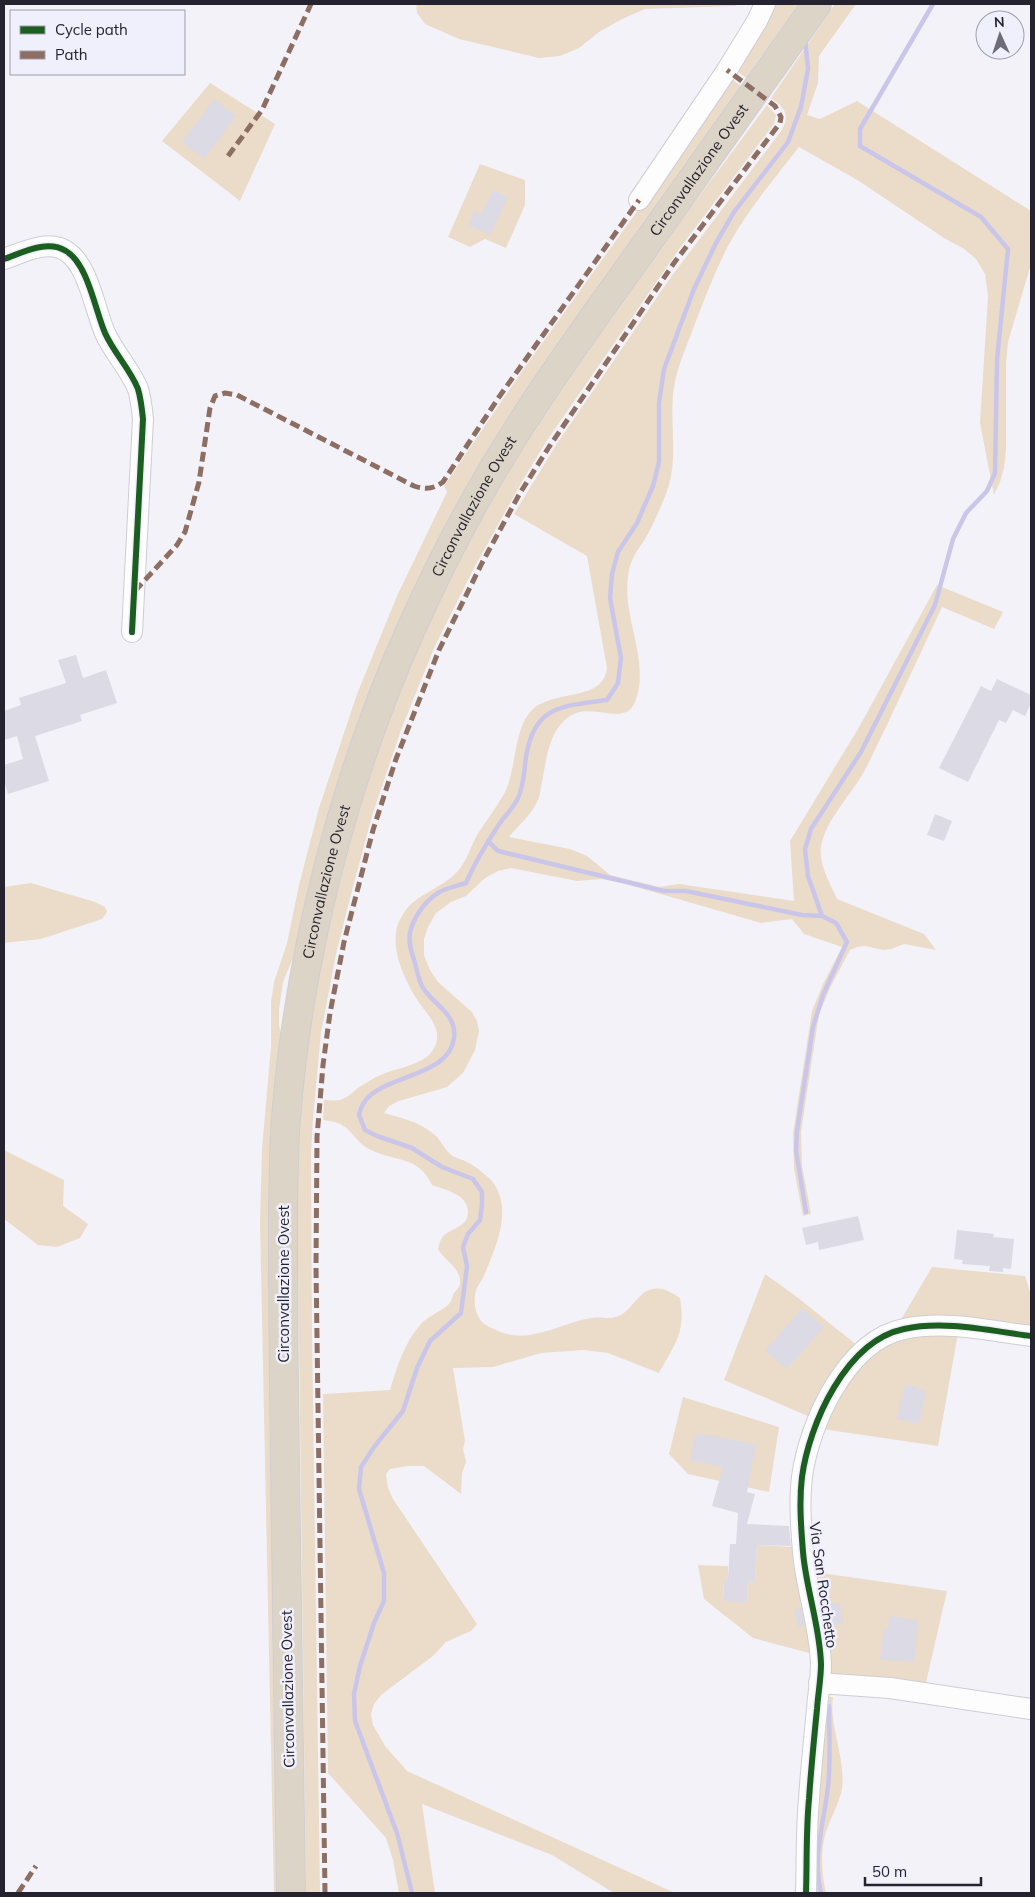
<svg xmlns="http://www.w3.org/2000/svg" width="1035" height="1897" font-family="Mulish,sans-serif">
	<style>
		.green { fill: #ebdcca }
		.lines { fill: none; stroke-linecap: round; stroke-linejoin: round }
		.stream { stroke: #cac6ea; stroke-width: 4.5 }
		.building { fill: #dcdae5 }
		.minor-casing { stroke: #cecdd6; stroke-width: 22 }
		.highway-casing { stroke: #cfced3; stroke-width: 30 }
		.minor { stroke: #fdfdfe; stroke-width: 20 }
		.highway { stroke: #dbd4c7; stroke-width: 28 }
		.quiet { stroke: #8d6e63; stroke-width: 5; stroke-dasharray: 10 5; stroke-linecap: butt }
		.cycleway-casing { stroke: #f0effc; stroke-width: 9 }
		.cycleway { stroke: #1b5e20; stroke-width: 6 }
		.labels { text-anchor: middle; stroke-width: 5; stroke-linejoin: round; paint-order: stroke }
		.street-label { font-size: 15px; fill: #25232f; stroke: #f0effc }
	</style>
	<rect width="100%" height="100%" fill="#f3f2f9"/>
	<path class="green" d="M 416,4 L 738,4 L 736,6 L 645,9 L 622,19 L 599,32 L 579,48 L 560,56 L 539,58 L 459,39 L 425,24 L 417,13 Z
		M 773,4 L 799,4 L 746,78 L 734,69 Z
		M 835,4 L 856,4 L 819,56 L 818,83 L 807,115 L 820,119 L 857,101 L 1031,211 L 1031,264 L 1008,342 L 1006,363 L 1006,450 L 1004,468 L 1000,482 L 994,495 L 980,423 L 988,296 L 985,274 L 976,259 L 964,249 L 944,238 L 859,181 L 799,147 C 774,179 747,211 728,246 C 714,273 704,301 693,329 C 686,348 677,367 674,387 C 669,419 678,453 669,485 C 664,500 657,516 650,530 C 641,548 630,556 628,577 C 622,618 651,662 635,702 C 624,729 589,698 566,719 C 547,735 546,764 541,787 C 540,791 540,798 537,802 C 531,815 518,826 509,837 L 570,849 L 587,856 L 610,875 L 659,887 L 679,884 L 794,901 L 790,841 L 858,729 L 937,585 L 1003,612 L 994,629 L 942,607 C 917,660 893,714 867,766 C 855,791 829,815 822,842 C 816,860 830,883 837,899 L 924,934 L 936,950 L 904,944 L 891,949 L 883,950 L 865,946 L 857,947 L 850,950 L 831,986 L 819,1014 L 801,1132 L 802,1165 L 811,1214 L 803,1216 L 794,1169 L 793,1133 L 812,1011 L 823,984 L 842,947 L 804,934 L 792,919 L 761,923 L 626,884 L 601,879 L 577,881 L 511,868 L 498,871 L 485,878 L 466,896 L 451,902 L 436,913 L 428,927 L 424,939 L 424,955 L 430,970 L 438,982 L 472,1012 L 477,1021 L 479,1031 L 475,1050 L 463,1073 L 447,1087 L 399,1101 L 389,1106 L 384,1113 C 404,1119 419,1121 436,1136 C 441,1141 444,1148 450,1154 C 454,1158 462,1159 467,1162 C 475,1166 485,1174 491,1180 C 515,1208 495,1249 483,1278 C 481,1282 477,1286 476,1291 C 473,1301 475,1315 483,1323 C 487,1326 492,1328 496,1330 C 530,1346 558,1323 592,1318 C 604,1316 607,1321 621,1315 C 632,1309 639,1291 653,1289 C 664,1287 671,1293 680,1298 C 686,1333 675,1344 659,1373 L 608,1353 L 584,1350 L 541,1353 L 493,1367 L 453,1368 L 465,1441 L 463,1449 L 466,1462 L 462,1473 L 461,1494 L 424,1466 L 408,1466 L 390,1469 L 386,1474 L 388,1488 L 393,1499 L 477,1624 L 471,1631 L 446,1642 L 433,1656 L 381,1695 L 374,1704 L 371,1714 L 373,1725 L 385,1746 L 407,1771 L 675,1893 L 614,1893 L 552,1855 L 422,1804 L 435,1893 L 399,1893 L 393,1860 L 386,1838 L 328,1773 L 323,1394 L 390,1390 C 397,1367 404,1343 421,1324 C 428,1316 444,1310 449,1304 C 452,1301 452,1297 454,1293 C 457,1289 461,1287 460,1280 C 459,1267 444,1260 438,1249 C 442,1231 448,1234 461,1225 C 466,1222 468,1217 468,1212 C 468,1194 445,1190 432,1185 C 419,1156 396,1162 371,1150 C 358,1145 353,1131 342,1125 C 336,1121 329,1121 323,1120 L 324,1100 C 329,1100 335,1101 340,1100 C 347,1098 353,1092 358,1088 C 366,1083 373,1078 381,1075 C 396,1068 418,1066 430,1054 C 436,1047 439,1038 436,1029 C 433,1019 424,1010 418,1001 C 403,978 386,941 402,916 C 413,895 439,890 455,874 C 466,864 470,848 477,835 C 486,821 496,808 504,794 C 517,770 513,727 533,709 C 556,689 603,702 607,668 L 587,556 L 514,514 L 558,442 L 668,281 L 781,131 C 791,115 785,108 771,98 Z
		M 729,77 L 741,86 L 547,361 L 512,414 L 464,492 L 404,611 L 372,686 L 354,738 L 297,948 L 283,982 L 279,1010 L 279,1025 L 282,1038 L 279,1893 L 274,1893 L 260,1222 L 262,1149 L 271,1046 L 271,1002 L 274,982 L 287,943 L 299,885 L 319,808 L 357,694 L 397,596 L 447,492 L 444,486 L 520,374 L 648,196 Z
		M 210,83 L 275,124 L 240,201 L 162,141 Z
		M 767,105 L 776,115 L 774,124 L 682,245 L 546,442 L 524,478 L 473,570 L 435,646 L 401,730 L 372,816 L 349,902 L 336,954 L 321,1033 L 313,1119 L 311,1154 L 312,1331 L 320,1893 L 306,1893 L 297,1185 C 298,1151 299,1117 303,1083 C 328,860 401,639 521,448 C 596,329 684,218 767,105 Z
		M 480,164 L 525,180 L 525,205 L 506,248 L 485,239 L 470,247 L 448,237 Z
		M 31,883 L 95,902 L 105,907 L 107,912 L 102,919 L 41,939 L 4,943 L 4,887 Z
		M 4,1150 L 64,1180 L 63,1206 L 88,1224 L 80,1238 L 57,1247 L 38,1245 L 4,1219 Z
		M 932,1267 L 1025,1276 L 1031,1295 L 1031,1331 L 899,1323 Z
		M 765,1274 L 797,1297 L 858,1346 L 810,1417 L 724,1380 Z
		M 958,1333 L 938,1446 L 822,1429 L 835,1402 L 860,1366 L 897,1337 Z
		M 683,1397 L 779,1427 L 769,1492 L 688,1474 L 669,1454 Z
		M 757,1545 L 793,1547 L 813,1654 L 753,1638 L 704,1599 L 698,1565 L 728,1566 L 728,1580 L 724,1580 L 723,1600 L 747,1602 L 748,1581 L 755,1581 Z
		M 814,1572 L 947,1591 L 925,1687 L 827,1677 Z
		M 825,1697 L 833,1697 C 829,1728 846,1758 842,1789 C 839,1805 829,1820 825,1836 C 820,1853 822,1876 826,1893 L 813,1893 Z"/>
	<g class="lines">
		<path class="stream" d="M 488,841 L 498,851 L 664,891 L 686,891 L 802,915 L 822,916 L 836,923 L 847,942 L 823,995 L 813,1027 L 797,1131 L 796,1151 L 806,1212
			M 822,916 L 808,876 L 805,849 L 811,829 L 861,752 L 935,605 L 953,539 L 966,513 L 987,491 L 995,473 L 997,360 L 1008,249 L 981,217 L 860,146 L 860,129 L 933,4
			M 412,1893 L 397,1833 L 355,1721 L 354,1694 L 360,1666 L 374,1623 L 384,1601 L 384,1573 L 359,1489 L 361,1467 L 374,1447 L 403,1411 L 417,1368 L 430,1341 L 461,1313 L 467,1266 L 463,1247 L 468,1234 L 480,1220 L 482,1205 L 482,1192 L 473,1179 L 442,1167 L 412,1148 L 377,1136 L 365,1130 L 359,1115 C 360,1110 362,1105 365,1101 C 386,1074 449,1077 454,1038 C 457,1014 434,1005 423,988 C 419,982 417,971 415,963 C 412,954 408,943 410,933 C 413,918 425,901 438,893 C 446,888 457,886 466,883 C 476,860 486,844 500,823 C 506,815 514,807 518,798 C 524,786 524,771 526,757 C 534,705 563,706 607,700 L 618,683 L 621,658 L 610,598 L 612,574 L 618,552 L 637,523 L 653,486 L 659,462 L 659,403 L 664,369 L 694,289 L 716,243 L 734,212 L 788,142 L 801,107 L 808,69 L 805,38
			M 821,1893 C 812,1857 824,1822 828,1787 C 831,1760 829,1733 829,1706"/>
	</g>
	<path class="building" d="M 214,99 L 236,116 L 204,159 L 182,142 Z
		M 493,190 L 508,197 L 490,235 L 468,225 L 474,211 L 481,214 Z
		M 76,655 L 83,678 L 106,670 L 117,703 L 80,715 L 82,721 L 35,736 L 49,781 L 8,794 L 4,781 L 4,765 L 23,759 L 17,736 L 4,740 L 4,711 L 21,705 L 19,698 L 66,683 L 58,660 Z
		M 997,679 L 1031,695 L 1031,703 L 1025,716 L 1013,710 L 1006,723 L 999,720 L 968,782 L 939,768 L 981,686 L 991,691 Z
		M 935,814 L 952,821 L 944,841 L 927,835 Z
		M 858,1216 L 864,1240 L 819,1250 L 818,1242 L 806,1245 L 802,1228 Z
		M 957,1230 L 994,1234 L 993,1237 L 1014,1239 L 1011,1269 L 1003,1268 L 1003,1272 L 989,1271 L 990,1266 L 962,1264 L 963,1260 L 954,1259 Z
		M 802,1308 L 824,1327 L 787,1369 L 765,1351 Z
		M 905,1384 L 919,1387 L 918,1389 L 926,1391 L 919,1424 L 897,1419 Z
		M 696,1433 L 756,1444 L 747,1492 L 755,1494 L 747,1524 L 789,1526 L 791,1546 L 757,1545 L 755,1582 L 748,1581 L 747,1602 L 723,1601 L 724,1580 L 728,1580 L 730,1544 L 736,1544 L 738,1513 L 712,1506 L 723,1467 L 690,1460 Z
		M 840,1603 L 843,1624 L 829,1626 L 824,1605 Z
		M 801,1608 L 804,1626 L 798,1627 L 795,1609 Z
		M 889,1616 L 918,1620 L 914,1662 L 880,1660 L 884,1629 L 888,1629 Z"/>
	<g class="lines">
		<g class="minor-casing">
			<path id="minor" d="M 639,200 L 727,70 L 757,21 L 765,4
				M 4,259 C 22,253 47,239 66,251 C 88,264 95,310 105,333 C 114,353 130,369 138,389 C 141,399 142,409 143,419 L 132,632
				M 819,1683 L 890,1688 L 1031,1709
				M 806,1893 C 807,1862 806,1830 809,1799 C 811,1769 814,1739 817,1709 C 818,1694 821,1679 821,1664 C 820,1626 806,1589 803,1552 C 801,1527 799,1501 802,1477 C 809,1424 846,1341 904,1329 C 945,1320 990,1331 1031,1336"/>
		</g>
		<g class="highway-casing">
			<g id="highway">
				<path id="s1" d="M 291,1893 C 289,1751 287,1608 285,1465 C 284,1390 283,1316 283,1241 C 283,1200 283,1159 286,1118 C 299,954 344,777 412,627 C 445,553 484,480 529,412 C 564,358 602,306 640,253 C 699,170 758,87 817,4"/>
			</g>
		</g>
		<use href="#minor" class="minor"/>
		<use href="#highway" class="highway"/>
		<path class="quiet" d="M 228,156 L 262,110 L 311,4
			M 135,591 L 177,545 L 185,532 L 199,482 L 210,408 L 215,396 L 225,393 L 237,395 L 414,486 C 426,490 433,489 443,482 L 499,397 L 639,200
			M 18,1893 L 36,1866
			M 325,1893 L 316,1267 L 317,1137 L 323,1065 L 330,1013 L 344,942 L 373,830 L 396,759 L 439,650 L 482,563 L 520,493 L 549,447 L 674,263 L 780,123 L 781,117 L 775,106 L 727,70"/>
		<g class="cycleway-casing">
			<path id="cycleway" d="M 4,259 C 22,253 47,239 66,251 C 88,264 95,310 105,333 C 114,353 130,369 138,389 C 141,399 142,409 143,419 L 132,632
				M 806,1893 C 807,1862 806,1830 809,1799 C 811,1769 814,1739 817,1709 C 818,1694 821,1679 821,1664 C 820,1626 806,1589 803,1552 C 801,1527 799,1501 802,1477 C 809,1424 846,1341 904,1329 C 945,1320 990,1331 1031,1336"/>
		</g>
		<use href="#cycleway" class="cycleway"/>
	</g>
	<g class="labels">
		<g class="street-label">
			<text dy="5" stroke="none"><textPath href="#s1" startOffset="1825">Circonvallazione Ovest</textPath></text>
			<text dy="5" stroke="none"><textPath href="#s1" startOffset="1420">Circonvallazione Ovest</textPath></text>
			<text dy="5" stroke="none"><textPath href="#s1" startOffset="1015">Circonvallazione Ovest</textPath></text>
			<text transform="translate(284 1284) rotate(-90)" y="5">Circonvallazione Ovest</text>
			<text transform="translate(823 1585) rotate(82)" y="5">Via San Rocchetto</text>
			<text transform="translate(288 1689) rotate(-91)" y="5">Circonvallazione Ovest</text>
		</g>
	</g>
	<rect width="1035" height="1897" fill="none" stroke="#25232f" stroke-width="10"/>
	<rect x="10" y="10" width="175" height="65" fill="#f0effc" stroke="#9f9daa"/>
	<rect x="20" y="26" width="25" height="8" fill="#1b5e20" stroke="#9f9daa"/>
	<text x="55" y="35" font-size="15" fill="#25232f">Cycle path</text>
	<rect x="20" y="51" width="25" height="8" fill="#8d6e63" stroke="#9f9daa"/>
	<text x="55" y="60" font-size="15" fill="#25232f">Path</text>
	<g transform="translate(1000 35) rotate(357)"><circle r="24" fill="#f0effc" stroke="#9f9daa"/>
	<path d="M0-4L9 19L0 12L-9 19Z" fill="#6d6b76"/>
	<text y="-8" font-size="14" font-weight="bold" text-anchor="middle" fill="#25232f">N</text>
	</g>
	<path d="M865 1877v8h116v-8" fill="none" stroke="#25232f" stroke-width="2.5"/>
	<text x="872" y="1877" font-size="15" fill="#25232f" stroke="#f0effc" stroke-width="4" paint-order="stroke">50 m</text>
</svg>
